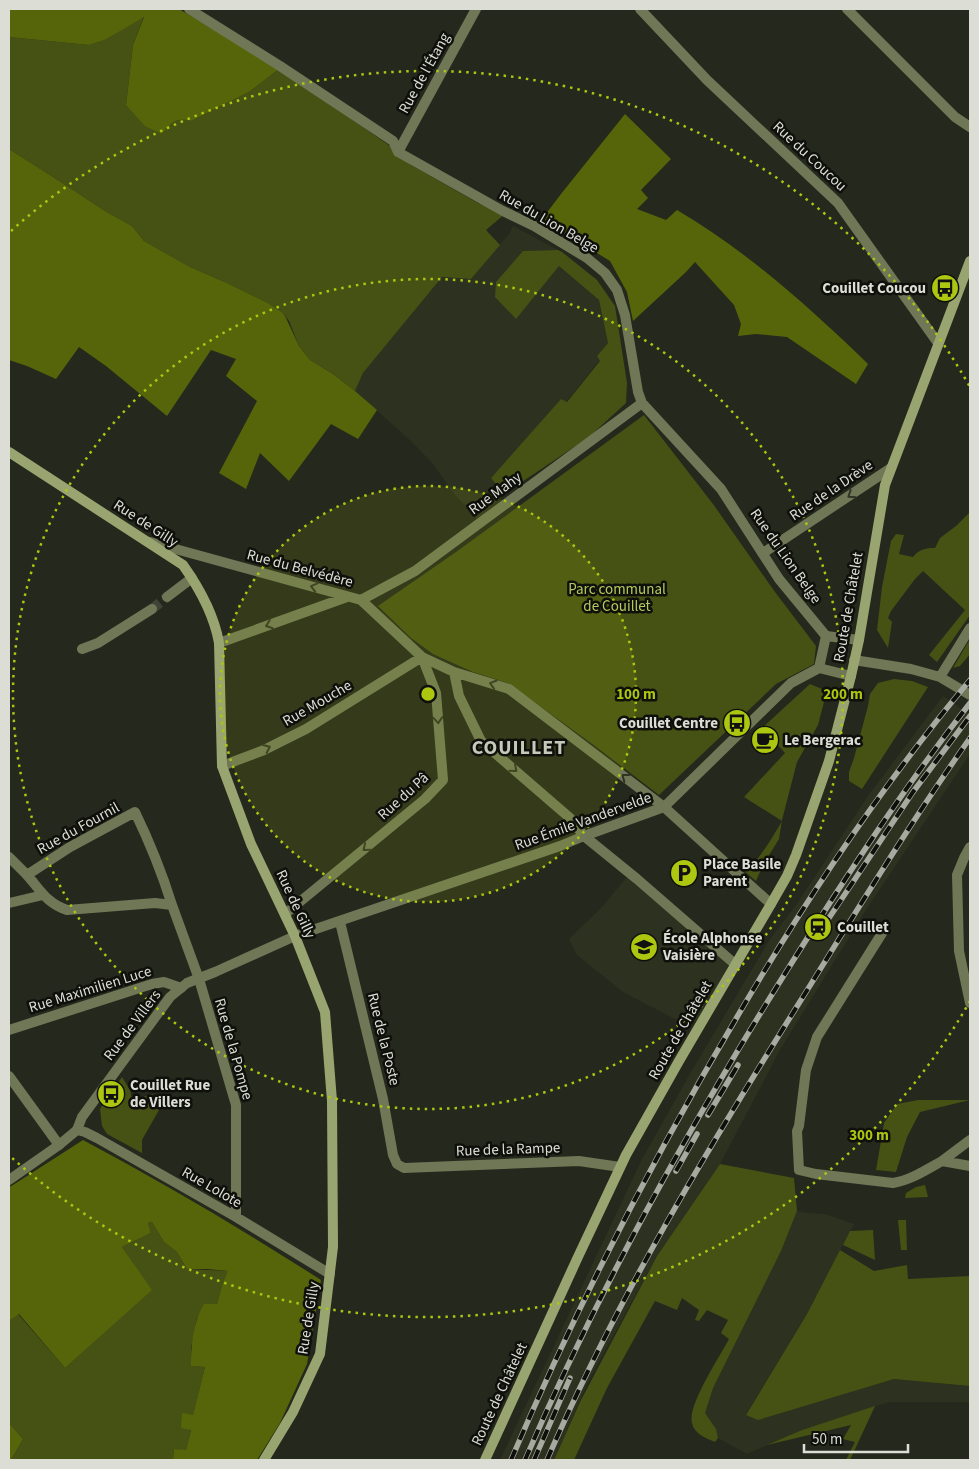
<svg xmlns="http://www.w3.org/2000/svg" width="979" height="1469" font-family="'Source Sans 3',sans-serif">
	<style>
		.built { fill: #2d311f }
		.green { fill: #465114 }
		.forest { fill: #57650a }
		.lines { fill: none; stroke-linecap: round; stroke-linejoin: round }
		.minor-tunnel { stroke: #404338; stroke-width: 10; stroke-dasharray: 10 5; stroke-linecap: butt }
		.minor { stroke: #6f7756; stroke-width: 10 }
		.tertiary { stroke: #6f7756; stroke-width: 10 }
		.secondary { stroke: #99a570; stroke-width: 10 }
		.rail-casing { stroke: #a7aaa0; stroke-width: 5.5 }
		.rail { stroke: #0f100b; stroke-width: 4; stroke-dasharray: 11; stroke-linecap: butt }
		.oneway { stroke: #313425 }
		.ring { fill: none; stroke: #adc610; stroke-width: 2.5; stroke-dasharray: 2.5 5 }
		.labels { text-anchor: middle; stroke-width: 5; stroke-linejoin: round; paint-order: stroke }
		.street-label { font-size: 15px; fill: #dcded6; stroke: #0f100b }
		.poi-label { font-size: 15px; font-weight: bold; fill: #dcded6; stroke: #0f100b; text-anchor: start }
		.park-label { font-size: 15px; fill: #b5ca5c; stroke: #0f100b }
		.district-label { font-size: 20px; font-weight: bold; letter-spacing: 1px; fill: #c5c9b9; stroke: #0f100b }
		.centre { fill: #adc610; stroke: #0f100b; stroke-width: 2.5 }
		.ring-label { font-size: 15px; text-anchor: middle; font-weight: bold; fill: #adc610; stroke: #0f100b; stroke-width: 5; stroke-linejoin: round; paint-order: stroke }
	</style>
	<rect width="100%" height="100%" fill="#25281c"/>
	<path class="built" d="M 513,226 L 558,250 L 523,251 L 516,318 L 559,266 L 599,300 L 608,343 L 597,356 L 600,360 L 566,402 L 561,399 L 491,478 L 504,494 L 488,511 L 477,520 L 471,511 L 455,495 L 433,464 L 411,441 L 355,391 L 363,373 L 442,277 L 471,279 L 509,234 Z
		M 943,696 L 970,714 L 970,754 L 864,913 L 780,1050 L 720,1164 L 657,1256 L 588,1382 L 554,1460 L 500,1460 L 642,1159 L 691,1072 L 770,939 L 796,905 L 868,796 Z
		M 626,878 L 637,879 L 727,957 L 728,967 L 701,1017 L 688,1026 L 623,992 L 577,955 L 569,939 L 602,907 Z
		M 797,1211 L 807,1213 L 825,1214 L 854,1224 L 807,1314 L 746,1414 L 809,1404 L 894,1379 L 970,1386 L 970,1402 L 889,1402 L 802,1430 L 747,1454 L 718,1438 L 704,1413 L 710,1388 L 781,1251 Z"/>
	<path class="green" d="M 144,16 L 133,45 L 126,105 L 162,134 C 172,123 175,117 191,121 L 249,92 L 279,69 L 390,146 L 411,165 L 478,203 L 506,213 L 486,230 L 500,245 L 471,279 L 442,277 L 363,373 L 355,391 L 333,374 L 310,360 L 299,346 L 289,321 L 283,313 L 268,303 L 227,283 L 190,267 L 144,241 L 132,226 L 105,211 L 64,184 L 9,149 L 9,37 L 89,45 L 105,40 Z
		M 558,250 L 562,252 L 597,280 L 615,306 L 627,383 L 626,403 L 589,437 L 504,494 L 491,478 L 561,399 L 567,402 L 600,361 L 597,356 L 608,343 L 599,300 L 559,266 L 516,319 L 495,297 L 496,282 L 523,251 Z
		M 644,415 L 713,504 L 775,592 L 816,646 L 814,664 L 776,684 L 659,795 L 595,746 L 508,683 L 473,672 L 433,654 L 411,638 L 378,606 L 456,552 Z
		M 970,512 L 970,615 L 937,662 L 929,655 L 965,610 L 923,571 L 915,579 L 891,611 L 888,618 L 892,622 L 888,648 L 877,630 L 882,587 L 891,541 L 896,534 L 904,535 L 899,554 L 913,557 C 919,549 926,548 935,548 L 940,538 L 956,526 Z
		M 970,639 L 970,654 L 960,666 L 953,668 Z
		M 894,679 L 912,681 L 928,687 L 862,789 L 849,781 L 849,772 L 854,758 L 868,706 L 870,694 L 878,683 Z
		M 810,684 L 822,689 L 824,702 L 818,725 L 797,762 L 782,820 L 779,839 L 763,865 L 756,881 L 744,871 C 759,862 773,836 782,821 L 744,797 L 785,753 L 762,728 Z
		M 122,1077 L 130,1090 L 132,1100 L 153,1094 L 159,1110 L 142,1140 L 142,1153 L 107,1134 L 102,1126 L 100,1109 Z
		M 918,1100 L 970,1100 L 920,1112 L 907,1137 L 896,1172 L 876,1170 L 884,1123 L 897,1104 Z
		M 720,1164 L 794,1178 L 797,1211 L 781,1251 L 713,1388 L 705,1413 L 716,1429 L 718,1438 L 715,1442 C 706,1438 694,1434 692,1423 C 687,1406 720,1356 729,1339 L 721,1333 L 728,1320 L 707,1310 L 699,1321 L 695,1320 L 699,1310 L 682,1298 L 677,1310 L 655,1301 L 607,1388 L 574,1460 L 554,1460 L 580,1402 L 657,1256 Z
		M 925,1185 L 928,1197 L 905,1198 L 906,1193 L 916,1187 Z
		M 898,1220 L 906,1220 L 907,1250 L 901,1250 Z
		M 152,1222 L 164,1242 L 177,1252 L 187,1269 L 229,1271 L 222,1285 L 217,1304 L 197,1318 L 191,1348 L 192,1366 L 205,1367 L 193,1416 L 182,1414 L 191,1429 L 186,1451 L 174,1449 L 173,1460 L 11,1460 L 23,1439 L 9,1423 L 9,1321 L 18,1314 L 65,1368 L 151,1290 L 122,1247 L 151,1233 L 148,1223 Z
		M 873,1230 L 875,1260 L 843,1245 L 850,1231 Z
		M 840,1250 L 874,1271 L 907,1265 L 908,1279 L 970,1276 L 970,1386 L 894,1379 L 758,1420 L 746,1415 L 807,1314 Z
		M 875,1406 L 850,1460 L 846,1460 L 855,1442 L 843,1439 L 851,1425 L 767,1445 L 802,1430 Z"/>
	<path class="forest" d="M 9,9 L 179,9 L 279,69 L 249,92 L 191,121 C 175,117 172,123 162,134 L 145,126 L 126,105 L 133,45 L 144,17 L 105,40 L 89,45 L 9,37 Z
		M 625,114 L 671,159 L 641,190 L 648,198 L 637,209 L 666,220 L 677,210 C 747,251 809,307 868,364 L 856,384 L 787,337 L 756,334 L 738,336 L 741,324 L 734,305 L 695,262 L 686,272 L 633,321 L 627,292 L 610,261 L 556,228 L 539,223 L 561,194 Z
		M 9,149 L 64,184 L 105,211 L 132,226 L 144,241 L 190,267 L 227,283 L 268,303 L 283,313 L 286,318 L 299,346 L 310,360 L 333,374 L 355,391 L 377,410 L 358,439 L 331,424 L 289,481 L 260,453 L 246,489 L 219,473 L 257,401 L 226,376 L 236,359 L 211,350 L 167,416 L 106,366 L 79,347 L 56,379 L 27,366 L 9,360 Z
		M 83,1140 C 164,1183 243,1230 321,1280 L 307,1364 L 280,1423 L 257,1460 L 173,1460 L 174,1449 L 186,1450 L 191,1430 L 181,1428 L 182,1413 L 193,1415 L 205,1367 L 191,1366 C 191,1344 193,1323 204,1304 L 217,1304 L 222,1285 L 228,1271 L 207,1269 L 187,1269 L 177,1252 L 164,1242 L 152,1222 L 148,1223 L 151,1233 L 122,1247 L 152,1290 L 65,1368 L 19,1314 L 9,1321 L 9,1187 L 13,1185 Z
		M 9,1423 L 23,1439 L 11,1460 L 9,1460 Z"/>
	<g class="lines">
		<path class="minor-tunnel" d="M 152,609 L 167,597"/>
		<path class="minor" d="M 189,9 L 280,66 L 393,141 L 398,152 L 503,211 L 534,226 L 587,258 L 605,273 L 617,290 L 625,315 L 638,392 L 642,403 L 721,489 L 779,579 L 826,636
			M 640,9 L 707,80 L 838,203 L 938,343
			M 847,9 L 955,117 L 970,127
			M 398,152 L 476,9
			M 150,542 L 361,600 L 422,657 L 454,672 L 509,689 L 664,807 L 771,904
			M 763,553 L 891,468
			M 167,597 L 192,578
			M 361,600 L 415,571 L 642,403
			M 219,643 L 347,597
			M 82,649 L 98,643 L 152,609
			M 854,660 L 911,669 L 940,677 L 970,695
			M 454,672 L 459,696 L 481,741 L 570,818 L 584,836 L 637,879 L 736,965
			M 940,677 L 970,628
			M 222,766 L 264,750 L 306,729 L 422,657
			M 970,847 L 964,858 L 957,875 L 959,951 L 970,1003
			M 9,857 C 14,862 20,868 26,874 C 40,889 46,903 67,910 L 155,903 L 172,905 L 199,979 L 236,1105 L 236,1217
			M 27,875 L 70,847 L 135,812 C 150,843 162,873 172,905
			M 9,903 L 43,895
			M 285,914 L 425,799 L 443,780 L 436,693 L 422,657
			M 340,922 L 383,1099 L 393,1155 L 397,1164 L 404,1168 L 579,1161 L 620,1167
			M 884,930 L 817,1037 L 806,1070 L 799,1126 L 797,1131 L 799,1170 L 816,1174 L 893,1183 C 911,1180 926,1170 942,1161 L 970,1166
			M 9,1030 L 152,984 L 164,982 L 181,988
			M 9,1076 L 59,1145
			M 77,1130 L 85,1132 L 97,1138 L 236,1217 L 330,1274
			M 942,1161 L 970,1140"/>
		<path class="tertiary" d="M 819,668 L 826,636 L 859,640
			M 9,1180 L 59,1145 L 77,1130 L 82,1117 L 170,997 L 187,983 L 215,972 L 295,936 L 560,846 L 584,836 L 664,807 L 791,683 L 819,668 L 851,676"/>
		<path class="secondary" d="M 9,452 L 183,565 C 200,589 214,614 219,643 L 222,766 L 251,844 L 295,936 L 325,1012 L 332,1101 L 333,1247 L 320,1354 L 293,1412 L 264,1460
			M 485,1460 L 577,1259 L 626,1155 L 679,1061 L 771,904 L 787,876 L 796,855 L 829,761 L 851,676 L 859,640 L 885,485 L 970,261"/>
		<g class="rail-casing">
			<path id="rail" d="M 823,927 L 913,792 L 970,716
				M 708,1115 L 738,1065
				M 676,1171 L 697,1134
				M 511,1460 C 576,1308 652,1160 737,1017 C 806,899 882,785 970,680
				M 525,1460 C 596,1295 681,1141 776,988 C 837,890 899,794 970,703
				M 534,1460 L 570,1378
				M 547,1460 C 617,1298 707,1150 801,1000 C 856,912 910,823 970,738"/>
		</g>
		<use href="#rail" class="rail"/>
	</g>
	<defs><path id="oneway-chevron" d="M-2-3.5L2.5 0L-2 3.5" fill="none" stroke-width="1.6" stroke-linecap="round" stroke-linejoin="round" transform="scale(1.25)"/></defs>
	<g class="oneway">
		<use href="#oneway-chevron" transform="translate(851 495) rotate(146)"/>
		<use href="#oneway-chevron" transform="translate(314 587) rotate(-165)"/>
		<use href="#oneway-chevron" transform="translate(269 625) rotate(160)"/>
		<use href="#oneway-chevron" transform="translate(493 684) rotate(-163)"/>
		<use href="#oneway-chevron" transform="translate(438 720) rotate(86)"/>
		<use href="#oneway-chevron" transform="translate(267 748) rotate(-25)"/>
		<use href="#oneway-chevron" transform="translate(514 769) rotate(41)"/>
		<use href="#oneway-chevron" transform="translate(625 777) rotate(-143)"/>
		<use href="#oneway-chevron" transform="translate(366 848) rotate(140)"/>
	</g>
	<circle cx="428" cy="694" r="208" fill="#adc610" fill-opacity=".12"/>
	<g class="ring">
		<circle cx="428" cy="694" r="208"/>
		<circle cx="428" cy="694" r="415"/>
		<path d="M970 1001A623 623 0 0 1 11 1157M11 231A623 623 0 0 1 970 387"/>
	</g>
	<defs>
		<g id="bus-disc" transform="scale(1.4375)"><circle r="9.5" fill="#adc610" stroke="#0f100b"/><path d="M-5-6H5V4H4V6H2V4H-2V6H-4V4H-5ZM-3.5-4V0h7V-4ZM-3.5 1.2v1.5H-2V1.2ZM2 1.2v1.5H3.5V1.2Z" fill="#111"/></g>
		<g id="cafe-disc" transform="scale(1.4375)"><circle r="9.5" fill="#adc610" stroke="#0f100b"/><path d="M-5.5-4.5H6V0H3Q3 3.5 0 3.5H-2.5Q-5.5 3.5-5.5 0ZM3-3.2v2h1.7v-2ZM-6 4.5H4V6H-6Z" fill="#111"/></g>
		<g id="parking-disc" transform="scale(1.4375)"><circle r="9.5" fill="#adc610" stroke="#0f100b"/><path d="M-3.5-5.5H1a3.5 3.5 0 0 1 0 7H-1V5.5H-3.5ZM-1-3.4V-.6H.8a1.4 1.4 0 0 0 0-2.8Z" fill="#111"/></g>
		<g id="station-disc" transform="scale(1.4375)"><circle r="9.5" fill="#adc610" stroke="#0f100b"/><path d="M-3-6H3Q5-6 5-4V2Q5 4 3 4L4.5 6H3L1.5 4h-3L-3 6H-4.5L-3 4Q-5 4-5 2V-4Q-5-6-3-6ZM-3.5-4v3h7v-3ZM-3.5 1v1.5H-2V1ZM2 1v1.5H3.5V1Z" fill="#111"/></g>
		<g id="school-disc" transform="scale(1.4375)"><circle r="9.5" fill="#adc610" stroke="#0f100b"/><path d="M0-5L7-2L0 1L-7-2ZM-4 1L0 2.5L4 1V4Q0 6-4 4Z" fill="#111"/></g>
	</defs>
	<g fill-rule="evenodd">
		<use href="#bus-disc" x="945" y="288"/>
		<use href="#bus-disc" x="737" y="723"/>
		<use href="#cafe-disc" x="765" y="740"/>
		<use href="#parking-disc" x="684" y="873"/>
		<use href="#station-disc" x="818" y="927"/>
		<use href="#school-disc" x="644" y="947"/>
		<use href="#bus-disc" x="111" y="1094"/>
	</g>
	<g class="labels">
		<g class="street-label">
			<text transform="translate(424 73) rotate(-61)" y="5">Rue de l'Étang</text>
			<text transform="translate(810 156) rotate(43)" y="5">Rue du Coucou</text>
			<text transform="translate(549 221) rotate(30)" y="5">Rue du Lion Belge</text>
			<text transform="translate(831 490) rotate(-34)" y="5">Rue de la Drève</text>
			<text transform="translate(495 493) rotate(-36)" y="5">Rue Mahy</text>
			<text transform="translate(146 523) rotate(33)" y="5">Rue de Gilly</text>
			<text transform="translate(786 556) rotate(55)" y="5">Rue du Lion Belge</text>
			<text transform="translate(300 568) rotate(15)" y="5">Rue du Belvédère</text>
			<text transform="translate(848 607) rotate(-80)" y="5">Route de Châtelet</text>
			<text transform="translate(317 703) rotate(-30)" y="5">Rue Mouche</text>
			<text transform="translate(403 796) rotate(-42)" y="5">Rue du Pâ</text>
			<text transform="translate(583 821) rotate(-20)" y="5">Rue Émile Vandervelde</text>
			<text transform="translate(78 828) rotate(-29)" y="5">Rue du Fournil</text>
			<text transform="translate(296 904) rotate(65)" y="5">Rue de Gilly</text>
			<text transform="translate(90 989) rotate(-17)" y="5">Rue Maximilien Luce</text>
			<text transform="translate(132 1025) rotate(-53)" y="5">Rue de Villers</text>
			<text transform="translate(680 1030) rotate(-60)" y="5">Route de Châtelet</text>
			<text transform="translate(384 1039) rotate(76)" y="5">Rue de la Poste</text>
			<text transform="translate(234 1049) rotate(74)" y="5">Rue de la Pompe</text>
			<text transform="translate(508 1149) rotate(-2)" y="5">Rue de la Rampe</text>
			<text transform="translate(212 1187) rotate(30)" y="5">Rue Lolote</text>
			<text transform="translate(308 1318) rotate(-81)" y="5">Rue de Gilly</text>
			<text transform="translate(499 1394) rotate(-65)" y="5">Route de Châtelet</text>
		</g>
		<g class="poi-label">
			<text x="926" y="293" text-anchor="end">Couillet Coucou</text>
			<text x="718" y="728" text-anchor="end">Couillet Centre</text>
			<text x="784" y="745">Le Bergerac</text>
			<text x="703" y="869">Place Basile<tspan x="703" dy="17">Parent</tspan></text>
			<text x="837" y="932">Couillet</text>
			<text x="663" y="943">École Alphonse<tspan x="663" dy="17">Vaisière</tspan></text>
			<text x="130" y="1090">Couillet Rue<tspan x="130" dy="17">de Villers</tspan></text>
		</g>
		<g class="park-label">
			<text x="617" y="594">Parc communal<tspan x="617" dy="17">de Couillet</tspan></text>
		</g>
		<g class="district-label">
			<text x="519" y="754">COUILLET</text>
		</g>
	</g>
	<circle cx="428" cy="694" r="8" class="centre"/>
	<g class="ring-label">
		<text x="636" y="699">100 m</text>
		<text x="843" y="699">200 m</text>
		<text x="869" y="1140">300 m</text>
	</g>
	<rect width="979" height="1469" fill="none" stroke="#dcded6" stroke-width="20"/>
	<path d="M804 1444v8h104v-8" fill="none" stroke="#dcded6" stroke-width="2.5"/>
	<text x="812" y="1444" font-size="15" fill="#dcded6" stroke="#0f100b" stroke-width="4" paint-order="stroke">50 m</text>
</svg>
